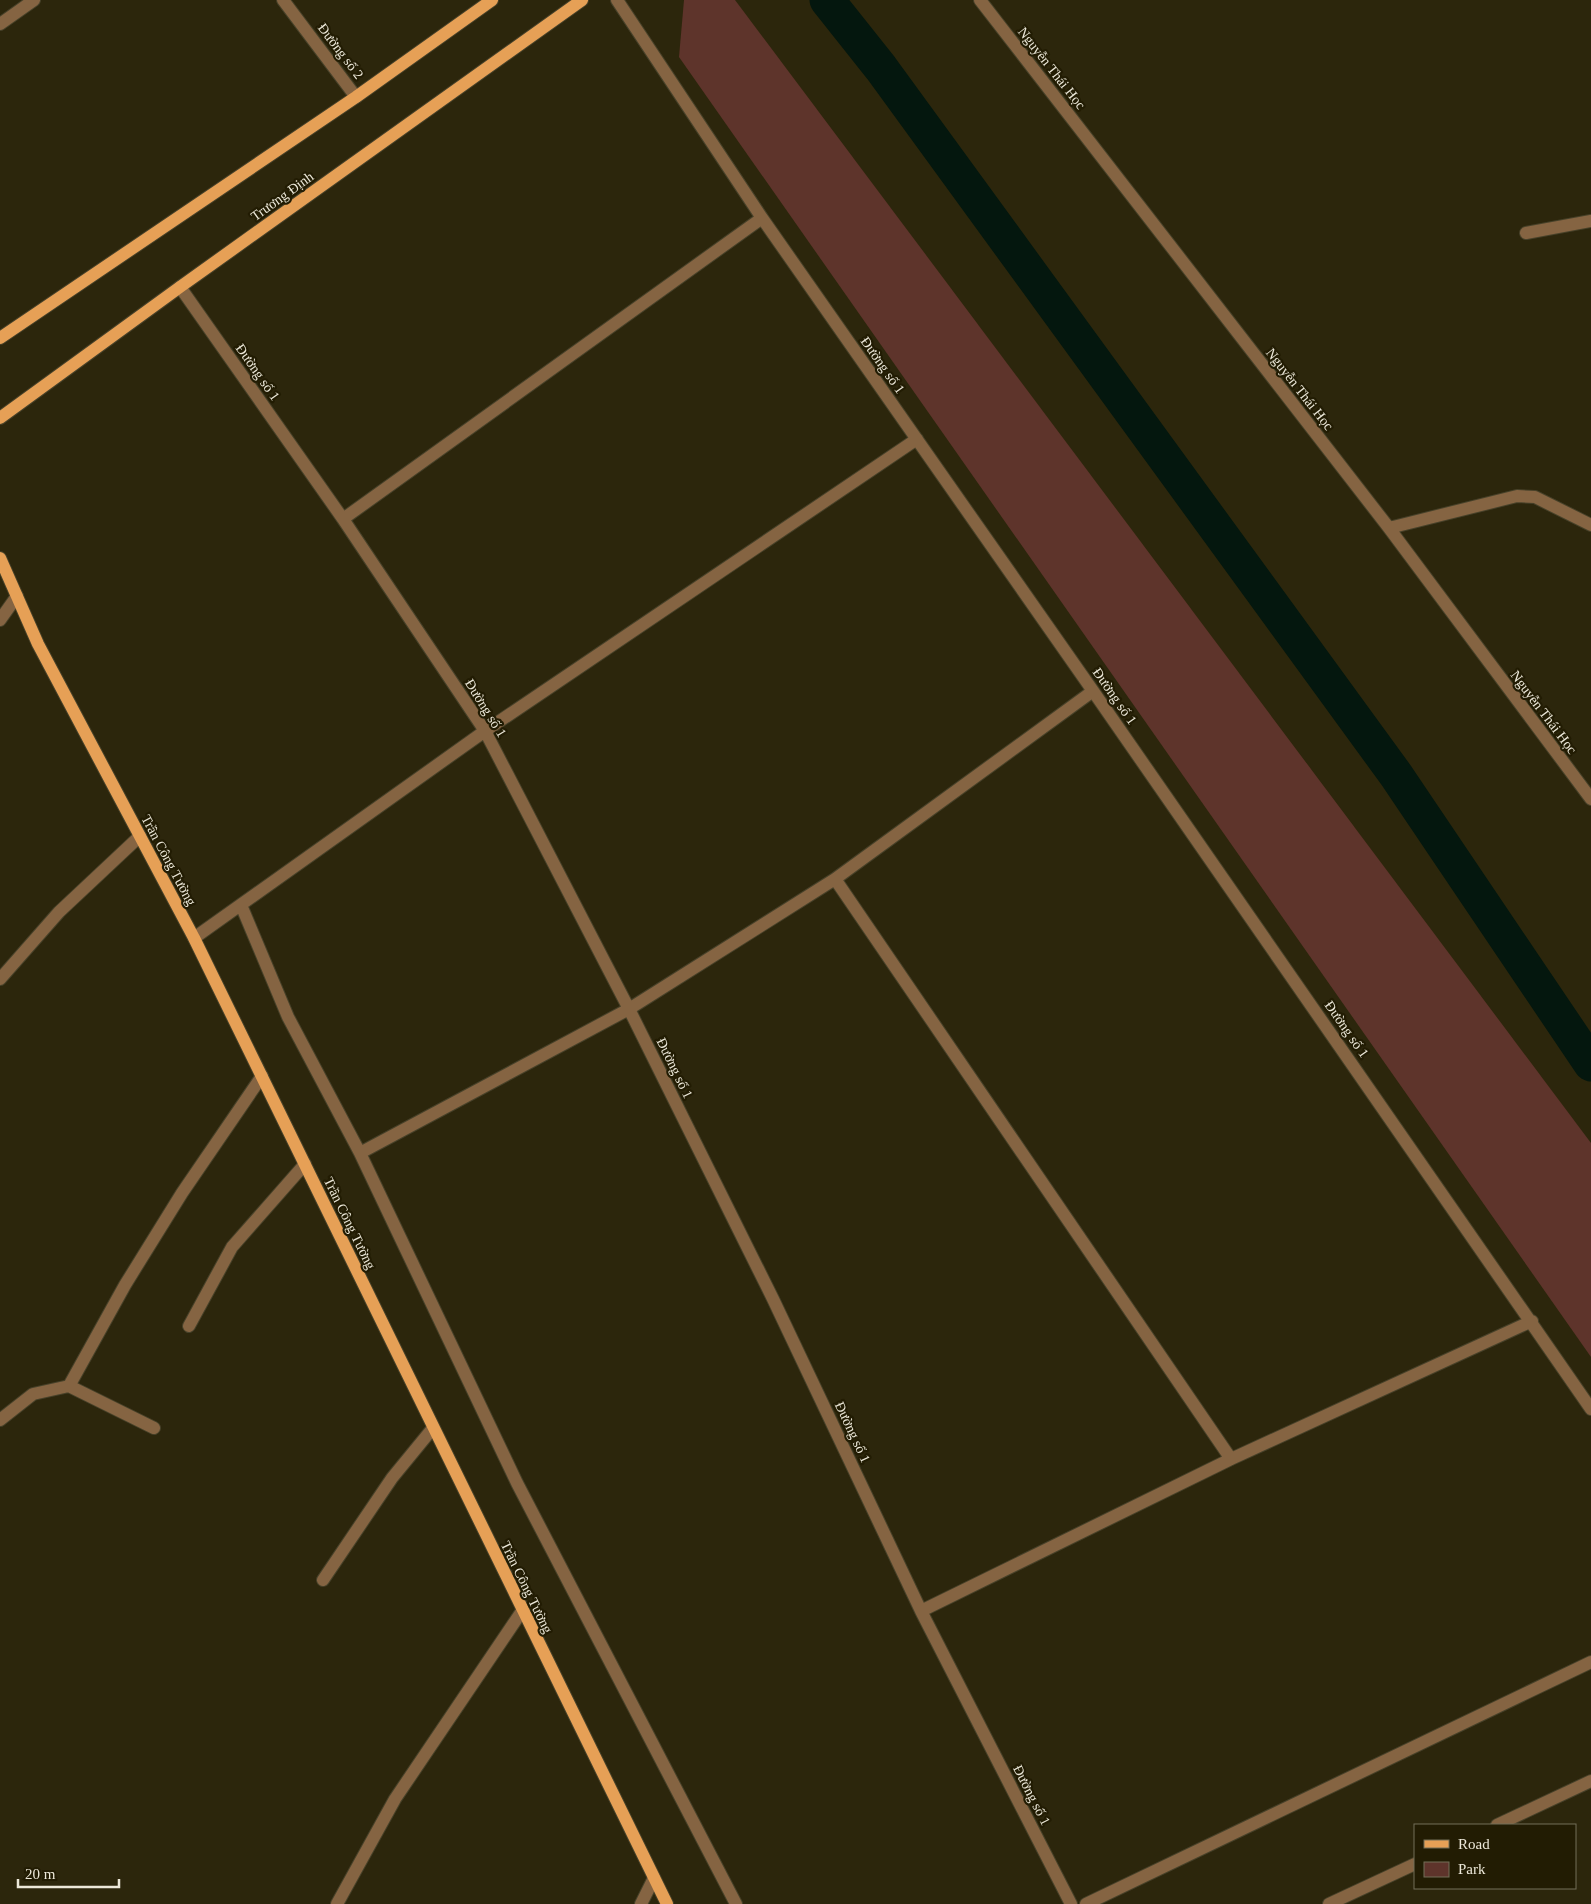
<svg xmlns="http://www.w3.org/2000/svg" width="1591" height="1904" font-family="'Times New Roman',serif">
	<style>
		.green { fill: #5e342b }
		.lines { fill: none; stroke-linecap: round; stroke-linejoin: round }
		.canal { stroke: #04170e; stroke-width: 35 }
		.minor-casing { stroke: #474129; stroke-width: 14 }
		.major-casing { stroke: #474129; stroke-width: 14 }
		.minor { stroke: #856442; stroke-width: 12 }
		.major { stroke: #e6a056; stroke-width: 12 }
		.labels { text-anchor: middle; stroke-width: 4.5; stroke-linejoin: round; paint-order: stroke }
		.street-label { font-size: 14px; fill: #ece8d9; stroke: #221c03 }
	</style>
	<rect width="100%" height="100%" fill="#2c260c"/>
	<path class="green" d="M 684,0 L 735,0 L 1591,1143 L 1591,1357 L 679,57 Z"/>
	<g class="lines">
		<path class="canal" d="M 827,0 L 881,68 L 1396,775 L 1591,1064"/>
		<g class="minor-casing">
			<path id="minor" d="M 283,0 L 356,97
				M 617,0 L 762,218 L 1093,691 L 1591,1409
				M 980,0 L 1389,528 L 1591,799
				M 0,24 L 34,0
				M 1526,233 L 1591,221
				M 180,287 L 343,519 L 485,731 L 629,1009 L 773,1299 L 921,1611 L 1071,1904
				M 343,519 L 762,218
				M 1389,528 L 1517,496 L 1535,497 L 1591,525
				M 0,620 L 17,596
				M 835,879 L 1231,1459
				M 241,905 L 288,1017 L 360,1153 L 517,1483 L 736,1904
				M 194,938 L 485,731 L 917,439
				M 0,979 L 59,912 L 140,836
				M 360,1153 L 629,1009 L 835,879 L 1093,691
				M 189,1326 L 232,1247 L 305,1164
				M 69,1386 L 125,1285 L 182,1193 L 262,1076
				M 0,1420 L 33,1394 L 69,1386 L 154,1428
				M 323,1580 L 392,1478 L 433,1428
				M 921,1611 L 1231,1459 L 1532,1321
				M 1497,1825 L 1591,1781
				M 337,1904 L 395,1799 L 522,1611
				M 641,1904 L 654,1878
				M 1086,1904 L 1591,1662
				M 1329,1904 L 1415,1864"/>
		</g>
		<g class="major-casing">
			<path id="major" d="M 0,338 L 356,97 L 492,0
				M 0,418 L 180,287 L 582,0
				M 0,558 L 38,644 L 194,938 L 667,1904"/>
		</g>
		<use href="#minor" class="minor"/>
		<use href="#major" class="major"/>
	</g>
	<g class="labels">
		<g class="street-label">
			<text transform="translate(341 51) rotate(53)" y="5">Đường số 2</text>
			<text transform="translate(1052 68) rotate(52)" y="5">Nguyễn Thái Học</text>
			<text transform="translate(282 196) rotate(-36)" y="5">Trương Định</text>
			<text transform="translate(883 365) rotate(55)" y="5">Đường số 1</text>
			<text transform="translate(258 372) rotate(55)" y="5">Đường số 1</text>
			<text transform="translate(1300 389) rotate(52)" y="5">Nguyễn Thái Học</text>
			<text transform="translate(1115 696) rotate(55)" y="5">Đường số 1</text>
			<text transform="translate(486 708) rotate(58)" y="5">Đường số 1</text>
			<text transform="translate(1544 712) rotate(53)" y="5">Nguyễn Thái Học</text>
			<text transform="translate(169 860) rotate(62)" y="5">Trần Công Tường</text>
			<text transform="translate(1347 1029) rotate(55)" y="5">Đường số 1</text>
			<text transform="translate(675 1068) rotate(64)" y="5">Đường số 1</text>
			<text transform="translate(350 1223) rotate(64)" y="5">Trần Công Tường</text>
			<text transform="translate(853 1432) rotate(65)" y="5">Đường số 1</text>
			<text transform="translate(527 1587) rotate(64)" y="5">Trần Công Tường</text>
			<text transform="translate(1032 1795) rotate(63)" y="5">Đường số 1</text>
		</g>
	</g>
	<rect x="1414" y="1824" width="162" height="65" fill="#221c03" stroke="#736e59"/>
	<rect x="1424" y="1840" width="25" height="8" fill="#e6a056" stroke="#736e59"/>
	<text x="1458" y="1849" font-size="15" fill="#ece8d9">Road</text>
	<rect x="1424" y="1862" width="25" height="15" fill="#5e342b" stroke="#736e59"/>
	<text x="1458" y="1874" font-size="15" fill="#ece8d9">Park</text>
	<path d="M18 1879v8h101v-8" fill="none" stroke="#ece8d9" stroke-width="2.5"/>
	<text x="25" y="1879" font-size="15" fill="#ece8d9" stroke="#221c03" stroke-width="4" paint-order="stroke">20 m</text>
</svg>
